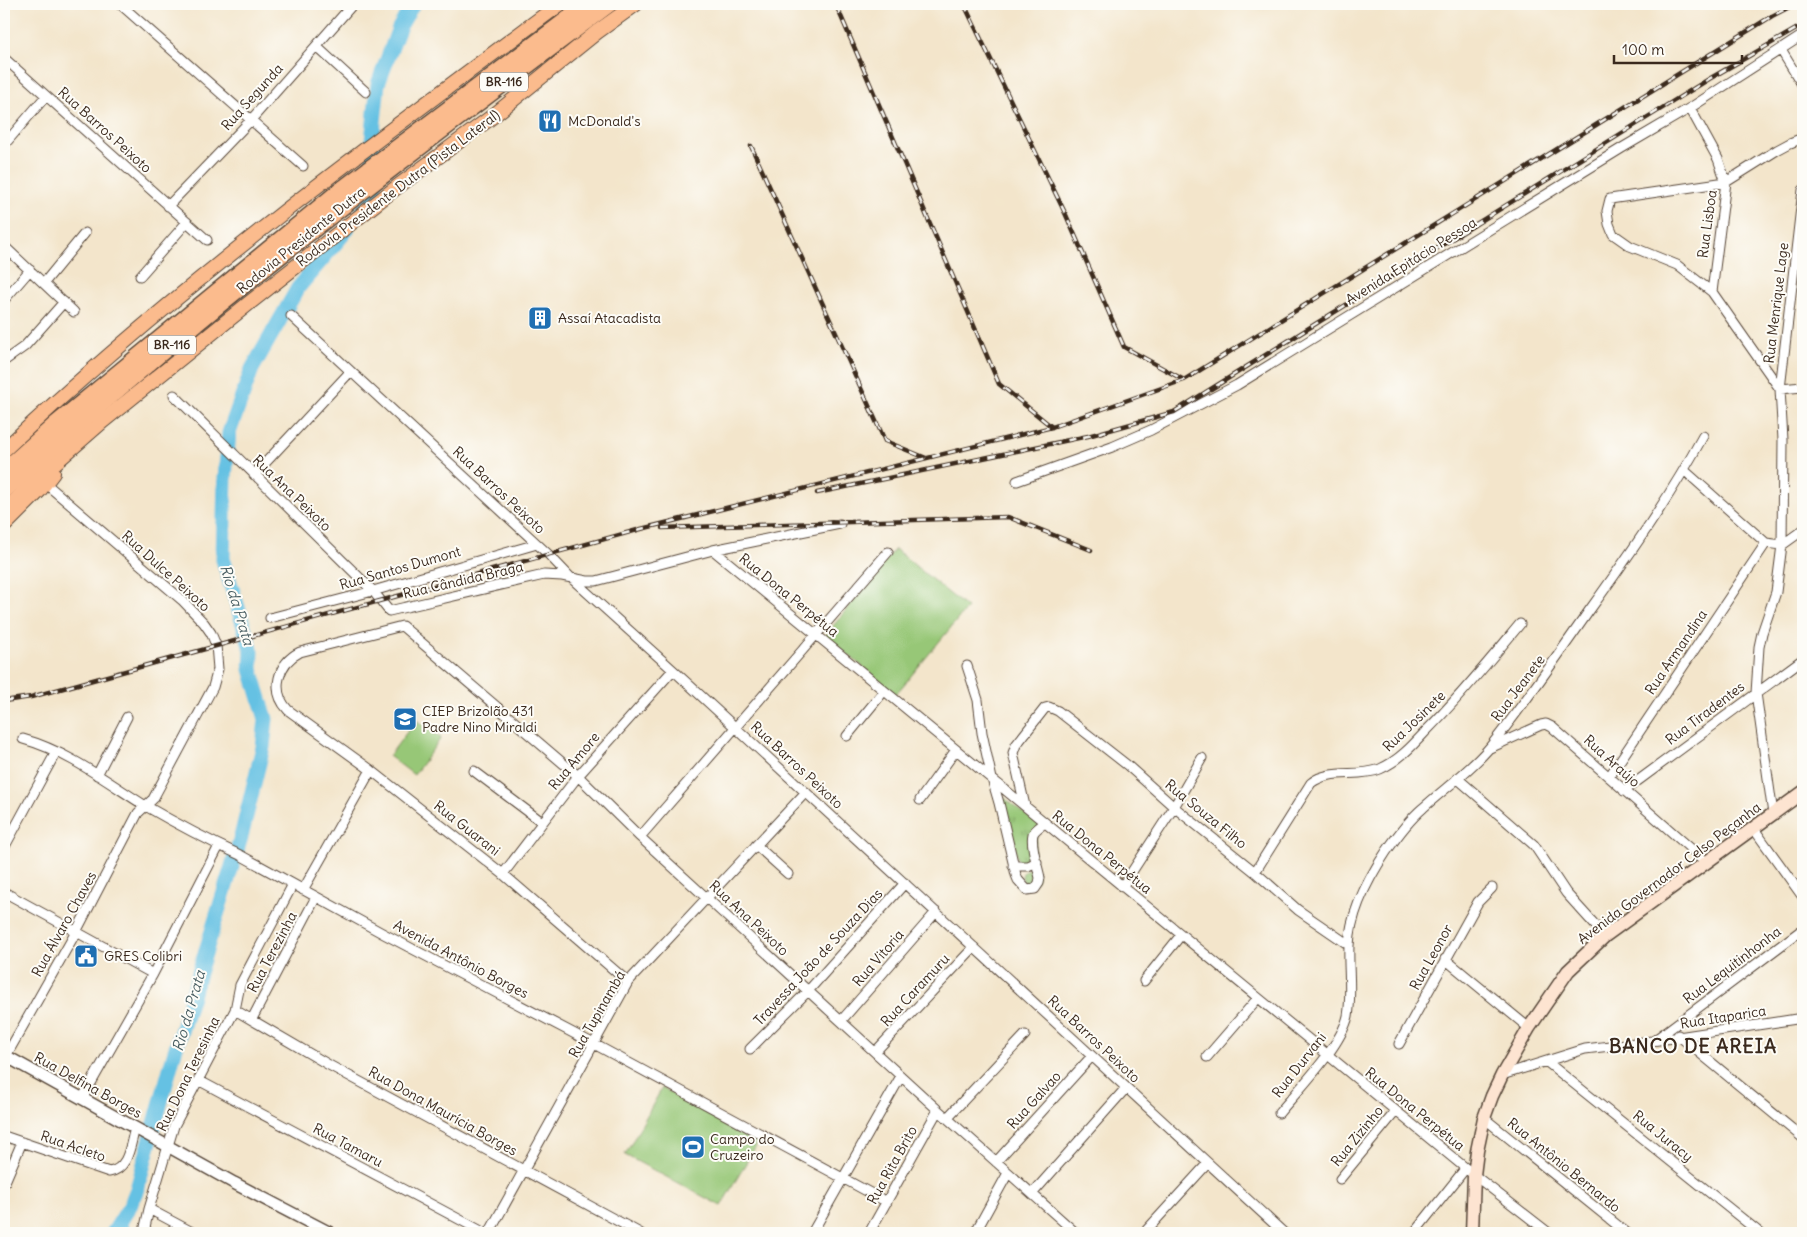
<svg xmlns="http://www.w3.org/2000/svg" width="1807" height="1237" font-family="Delius,sans-serif">
	<style>
		.park { fill: url(#park-tufts); stroke: #69784a }
		.pitch { fill: #97c777; stroke: #69784a }
		.lines { fill: none; stroke-linecap: round; stroke-linejoin: round }
		.stream { stroke: #65c1e3; stroke-width: 2.5 }
		.river { stroke: #65c1e3; stroke-width: 15 }
		.minor-casing { stroke: #574638; stroke-width: 11 }
		.tertiary-casing { stroke: #574638; stroke-width: 14 }
		.secondary-casing { stroke: #574638; stroke-width: 15 }
		.trunk-casing { stroke: #574638; stroke-width: 16 }
		.motorway-casing { stroke: #574638; stroke-width: 19 }
		.minor { stroke: #fff; stroke-width: 9 }
		.tertiary { stroke: #fff; stroke-width: 11 }
		.secondary { stroke: #fde4d1; stroke-width: 12 }
		.trunk { stroke: #fbbb8d; stroke-width: 14 }
		.motorway { stroke: #fbbb8d; stroke-width: 16 }
		.rail-casing { stroke: #3b2a1e; stroke-width: 4.5 }
		.rail { stroke: #fdfcf7; stroke-width: 2.5; stroke-dasharray: 8; stroke-linecap: butt }
		.labels { text-anchor: middle; stroke-width: 4; stroke-linejoin: round; paint-order: stroke }
		.shield { fill: #fdfcf7; stroke: #75695f; stroke-width: 1 }
		.shield-label { font-size: 12px; font-weight: bold; fill: #3b2a1e }
		.street-label { font-size: 14px; fill: #3b2a1e; stroke: #fdfcf7 }
		.poi-label { font-size: 14px; fill: #3b2a1e; stroke: #fdfcf7; text-anchor: start }
		.water-label { font-size: 15px; font-style: italic; fill: #4a5f63; stroke: #fdfcf7 }
		.district-label { font-size: 19px; font-weight: bold; letter-spacing: 1px; fill: #3b2a1e; stroke: #fdfcf7 }
	</style>
	<defs>
		<pattern id="park-tufts" width="24" height="20" patternUnits="userSpaceOnUse" patternTransform="scale(1.25)"><rect width="24" height="20" fill="#97c777"/><path d="M3 7l-1-3M5 7V3M7 7l1-3M15 17l-1-3M17 17v-4M19 17l1-3" fill="none" stroke="#7ca261"/></pattern>
	</defs>
	<rect width="100%" height="100%" fill="#fdfcf7"/>
	<filter id="ink" filterUnits="userSpaceOnUse"><feTurbulence type="fractalNoise" baseFrequency=".02" numOctaves="2"/><feDisplacementMap in="SourceGraphic" scale="10" xChannelSelector="R" yChannelSelector="G"/><feConvolveMatrix kernelMatrix="1 2 1 2 8 2 1 2 1" color-interpolation-filters="sRGB"/></filter>
	<filter id="wash" filterUnits="userSpaceOnUse"><feTurbulence type="fractalNoise" baseFrequency=".0096" numOctaves="4" result="noise"/><feDisplacementMap in="SourceGraphic" scale="20" xChannelSelector="R" yChannelSelector="G"/><feGaussianBlur stdDeviation="1.12" result="paint"/><feColorMatrix in="noise" values="0 0 0 0 0 0 0 0 0 0 0 0 0 0 0 0 0 1.4 0 .05"/><feComposite in="paint" operator="in"/></filter>
	<g filter="url(#wash)">
		<rect width="100%" height="100%" fill="#f3e5cb"/>
		<path class="park" d="M 1003,797 L 1039,825 L 1033,859 L 1030,863 L 1018,862 Z
			M1022 877a8 8 0 1 1 16 0a8 8 0 1 1-16 0Z"/>
		<path class="pitch" d="M 895,549 L 967,608 L 896,694 L 825,636 Z
			M 416,720 L 441,738 L 414,775 L 389,756 Z
			M 662,1088 L 760,1139 L 721,1206 L 625,1155 Z"/>
		<g class="lines">
			<path class="stream" d="M 122,1218 L 132,1233"/>
			<path class="river" d="M 363,210 L 375,197 L 372,141 L 378,84 L 399,28 L 413,4
				M 113,1233 L 130,1206 L 137,1189 L 174,1054 L 241,837 L 263,747 L 266,719 L 251,669 L 252,652 L 223,560 L 225,477 L 229,433 L 252,369 L 298,288 L 347,230"/>
		</g>
	</g>
	<g filter="url(#ink)">
		<g class="lines">
			<g class="minor-casing">
				<path id="minor" d="M 120,4 L 303,166
					M 316,46 L 366,92
					M 1781,50 L 1803,86
					M 4,58 L 207,240
					M 1690,108 L 1718,159 L 1726,182 L 1712,292
					M 4,145 L 46,96
					M 1803,190 L 1780,389 L 1803,387
					M 168,206 L 250,121 L 353,4
					M 4,246 L 74,312
					M 140,276 L 187,222
					M 44,283 L 85,233
					M 4,300 L 30,270
					M 291,316 L 549,555 L 571,578 L 673,670 L 1284,1233
					M 4,361 L 25,346 L 64,302
					M 174,395 L 373,591 L 389,611 L 544,575 L 562,576 L 587,581 L 596,581 L 713,550 L 840,524
					M 1684,470 L 1766,543 L 1782,545 L 1803,530
					M 254,475 L 350,372
					M 1017,481 L 1112,447 L 1151,430 L 1237,385 L 1622,148 L 1690,108 L 1803,35
					M 713,550 L 1474,1175 L 1549,1233
					M 270,618 L 373,591 L 537,544
					M 967,666 L 978,700 L 982,733 L 992,779 L 999,803 L 1016,875 L 1018,880 L 1027,890 L 1035,889 L 1039,883 L 1040,878 C 1038,867 1030,845 1033,834 C 1035,829 1041,826 1045,823
					M 847,736 L 884,691
					M 23,739 C 67,751 106,781 144,805 C 175,823 207,840 240,855 L 384,934 L 594,1044 L 887,1202
					M 1490,748 L 1541,725 L 1546,724 L 1552,727 L 1706,862
					M 474,771 L 542,822
					M 97,775 L 127,717
					M 1609,777 L 1766,543
					M 1457,778 L 1534,845 L 1566,893 L 1605,936
					M 1624,791 L 1803,659
					M 920,800 L 956,750
					M 1025,806 L 1013,753 L 1016,745 L 1045,708 L 1049,707 L 1058,711 L 1127,765 L 1174,807 L 1255,872 L 1298,910 L 1349,945
					M 1773,814 L 1756,693 L 1759,647 L 1762,633 L 1776,592 L 1782,545 L 1783,440 L 1780,389 L 1712,292 L 1677,265 L 1630,246 L 1613,234 L 1609,224 L 1607,211 L 1610,199 L 1726,182 L 1777,150 L 1790,143 L 1803,138
					M 1754,829 L 1803,897
					M 640,837 L 888,552
					M 756,845 L 788,874
					M 4,848 L 56,752
					M 1013,866 L 1028,866 L 1037,862
					M 1255,872 L 1311,783 C 1330,768 1358,778 1380,769 C 1399,761 1414,744 1427,730 C 1460,697 1490,660 1520,624
					M 503,874 L 578,776 L 673,670
					M 1122,887 L 1174,807 L 1202,758
					M 303,890 L 371,770
					M 4,892 L 153,974
					M 1445,959 L 1529,1028
					M 1144,981 L 1181,935
					M 628,982 L 503,874 L 371,770 L 288,710 C 270,691 278,663 300,652 L 402,626 L 578,776 L 640,837 L 938,1110 L 1076,1233
					M 235,1010 L 329,1065 L 640,1233
					M 252,1019 L 316,897
					M 841,1021 L 936,912
					M 1678,1035 L 1803,1138
					M 1655,1040 L 1803,929
					M 1399,1044 L 1478,902 L 1492,888
					M 750,1049 L 808,991 L 905,883
					M 875,1052 L 974,947
					M 6,1056 L 76,932 L 138,813 L 153,799 L 213,687 L 218,669 L 216,645 L 211,633 L 204,623 L 182,600 L 45,483
					M 1207,1057 L 1258,998
					M 1547,1062 L 1760,1233
					M 1502,1075 L 1585,1049 L 1652,1041 L 1803,1018
					M 198,1080 L 485,1233
					M 82,1099 L 153,974 L 219,846
					M 1279,1113 C 1300,1088 1341,1046 1348,1016 C 1352,993 1348,969 1349,946 C 1350,913 1368,879 1386,852 C 1397,836 1409,820 1423,808 C 1445,788 1471,770 1490,747 C 1525,703 1557,657 1589,611 C 1630,554 1670,497 1703,436
					M 947,1118 L 1025,1035
					M 1484,1118 L 1627,1233
					M 4,1136 L 109,1172 C 129,1169 130,1145 135,1128
					M 996,1162 L 1092,1056
					M 1340,1179 L 1396,1111
					M 4,1184 L 22,1142
					M 1032,1194 L 1126,1088
					M 149,1209 L 194,1233
					M 148,1233 L 145,1227 L 149,1209 L 174,1126 L 235,1010 L 240,985 L 293,884
					M 489,1233 L 628,982 L 806,792
					M 812,1233 L 901,1076
					M 869,1233 L 938,1110
					M 975,1233 L 1008,1173
					M 1144,1233 L 1208,1163
					M 1414,1233 L 1465,1169"/>
			</g>
			<g class="tertiary-casing">
				<path id="tertiary" d="M 4,1055 L 234,1183 L 330,1233"/>
			</g>
			<g class="secondary-casing">
				<path id="secondary" d="M 1472,1233 L 1474,1175 L 1477,1151 L 1484,1118 L 1492,1096 L 1502,1075 L 1529,1028 L 1568,971 L 1605,936 L 1803,792"/>
			</g>
			<g class="trunk-casing">
				<path id="trunk" d="M 4,450 C 177,287 369,145 560,4
					M 4,512 L 40,476 L 103,421 L 248,304 L 397,187 L 493,116 L 597,32 L 636,4
					M 4,526 L 40,490 L 53,473"/>
			</g>
			<g class="motorway-casing">
				<path id="motorway" d="M 4,471 L 55,425 L 336,194 L 588,4
					M 4,491 C 194,315 402,159 609,4"/>
			</g>
			<use href="#minor" class="minor"/>
			<use href="#tertiary" class="tertiary"/>
			<use href="#secondary" class="secondary"/>
			<use href="#trunk" class="trunk"/>
			<use href="#motorway" class="motorway"/>
			<g class="rail-casing">
				<path id="rail" d="M 964,4 L 1066,215 L 1124,347 L 1184,380
					M 837,7 L 999,384 L 1052,427
					M 751,146 L 885,441 L 926,458
					M 817,493 L 1088,436 L 1174,412 L 1709,79 L 1803,25
					M 662,528 L 1008,517 L 1091,550
					M 4,701 L 31,697 L 641,529 L 1052,427 L 1184,380 L 1772,16 L 1795,4"/>
			</g>
			<use href="#rail" class="rail"/>
		</g>
	</g>
	<defs>
		<g id="restaurant-square" transform="scale(1.25)"><rect x="-9" y="-9" width="18" height="18" rx="4" fill="#1f6fb2" stroke="#fdfcf7"/><path d="M-5-6h1v4h1v-4h1v4h1v-4h1v5L-1.5 .5V6h-2V.5L-5-1ZM5-6V6H3V1.5H1.5Q1.5-4 5-6Z" fill="#fff"/></g>
		<g id="building-square" transform="scale(1.25)"><rect x="-9" y="-9" width="18" height="18" rx="4" fill="#1f6fb2" stroke="#fdfcf7"/><path d="M-4-6H4V6H1V3H-1V6H-4ZM-2.5-4.3h1.7v1.8h-1.7ZM.8-4.3h1.7v1.8H.8ZM-2.5-1h1.7V.8h-1.7ZM.8-1h1.7V.8H.8Z" fill="#fff"/></g>
		<g id="school-square" transform="scale(1.25)"><rect x="-9" y="-9" width="18" height="18" rx="4" fill="#1f6fb2" stroke="#fdfcf7"/><path d="M0-5L7-2L0 1L-7-2ZM-4 1L0 2.5L4 1V4Q0 6-4 4Z" fill="#fff"/></g>
		<g id="civic-square" transform="scale(1.25)"><rect x="-9" y="-9" width="18" height="18" rx="4" fill="#1f6fb2" stroke="#fdfcf7"/><path d="M-.6-6.5H3V-4.5H.6V-3L4-1V1h2V6H-6V1h2V-1L-.6-3ZM-1.2 2.5V6h2.4V2.5Z" fill="#fff"/></g>
		<g id="stadium-square" transform="scale(1.25)"><rect x="-9" y="-9" width="18" height="18" rx="4" fill="#1f6fb2" stroke="#fdfcf7"/><path d="M0-5a6.5 5 0 1 0 0 10a6.5 5 0 1 0 0-10ZM-3.5-1.8h7v3.6h-7Z" fill="#fff"/></g>
	</defs>
	<g fill-rule="evenodd">
		<use href="#restaurant-square" x="550" y="121"/>
		<use href="#building-square" x="540" y="318"/>
		<use href="#school-square" x="405" y="719"/>
		<use href="#civic-square" x="86" y="956"/>
		<use href="#stadium-square" x="693" y="1147"/>
	</g>
	<g class="labels">
		<g class="shield">
			<rect x="480" y="72.5" width="48" height="19" rx="4"/>
			<rect x="148" y="335.5" width="48" height="19" rx="4"/>
		</g>
		<g class="shield-label">
			<text x="504" y="86">BR-116</text>
			<text x="172" y="349">BR-116</text>
		</g>
		<g class="street-label">
			<text transform="translate(252 97) rotate(-48)" y="5">Rua Segunda</text>
			<text transform="translate(105 130) rotate(42)" y="5">Rua Barros Peixoto</text>
			<text transform="translate(398 188) rotate(-37)" y="5">Rodovia Presidente Dutra (Pista Lateral)</text>
			<text transform="translate(1707 224) rotate(-82)" y="5">Rua Lisboa</text>
			<text transform="translate(301 240) rotate(-39)" y="5">Rodovia Presidente Dutra</text>
			<text transform="translate(1411 261) rotate(-32)" y="5">Avenida Epitácio Pessoa</text>
			<text transform="translate(1776 303) rotate(-83)" y="5">Rua Menrique Lage</text>
			<text transform="translate(499 490) rotate(43)" y="5">Rua Barros Peixoto</text>
			<text transform="translate(292 493) rotate(44)" y="5">Rua Ana Peixoto</text>
			<text transform="translate(400 568) rotate(-16)" y="5">Rua Santos Dumont</text>
			<text transform="translate(166 571) rotate(42)" y="5">Rua Dulce Peixoto</text>
			<text transform="translate(463 580) rotate(-13)" y="5">Rua Cândida Braga</text>
			<text transform="translate(789 595) rotate(39)" y="5">Rua Dona Perpétua</text>
			<text transform="translate(1676 652) rotate(-56)" y="5">Rua Armandina</text>
			<text transform="translate(1518 688) rotate(-53)" y="5">Rua Jeanete</text>
			<text transform="translate(1705 713) rotate(-37)" y="5">Rua Tiradentes</text>
			<text transform="translate(1414 721) rotate(-44)" y="5">Rua Josinete</text>
			<text transform="translate(574 761) rotate(-50)" y="5">Rua Amore</text>
			<text transform="translate(1612 761) rotate(42)" y="5">Rua Araújo</text>
			<text transform="translate(797 765) rotate(43)" y="5">Rua Barros Peixoto</text>
			<text transform="translate(1206 814) rotate(39)" y="5">Rua Souza Filho</text>
			<text transform="translate(467 828) rotate(38)" y="5">Rua Guarani</text>
			<text transform="translate(1102 852) rotate(39)" y="5">Rua Dona Perpétua</text>
			<text transform="translate(1669 873) rotate(-37)" y="5">Avenida Governador Celso Peçanha</text>
			<text transform="translate(749 918) rotate(43)" y="5">Rua Ana Peixoto</text>
			<text transform="translate(64 924) rotate(-61)" y="5">Rua Álvaro Chaves</text>
			<text transform="translate(272 952) rotate(-62)" y="5">Rua Terezinha</text>
			<text transform="translate(818 957) rotate(-47)" y="5">Travessa João de Souza Dias</text>
			<text transform="translate(1431 957) rotate(-61)" y="5">Rua Leonor</text>
			<text transform="translate(878 958) rotate(-49)" y="5">Rua Vitoria</text>
			<text transform="translate(461 959) rotate(28)" y="5">Avenida Antônio Borges</text>
			<text transform="translate(1732 965) rotate(-37)" y="5">Rua Lequitinhonha</text>
			<text transform="translate(915 990) rotate(-47)" y="5">Rua Caramuru</text>
			<text transform="translate(597 1014) rotate(-60)" y="5">Rua Tupinambá</text>
			<text transform="translate(1723 1017) rotate(-9)" y="5">Rua Itaparica</text>
			<text transform="translate(1094 1039) rotate(43)" y="5">Rua Barros Peixoto</text>
			<text transform="translate(1299 1065) rotate(-52)" y="5">Rua Durvani</text>
			<text transform="translate(188 1074) rotate(-64)" y="5">Rua Dona Teresinha</text>
			<text transform="translate(88 1085) rotate(29)" y="5">Rua Delfina Borges</text>
			<text transform="translate(1034 1100) rotate(-48)" y="5">Rua Galvao</text>
			<text transform="translate(1415 1109) rotate(39)" y="5">Rua Dona Perpétua</text>
			<text transform="translate(443 1111) rotate(29)" y="5">Rua Dona Maurícia Borges</text>
			<text transform="translate(1357 1136) rotate(-51)" y="5">Rua Zizinho</text>
			<text transform="translate(1663 1136) rotate(39)" y="5">Rua Juracy</text>
			<text transform="translate(348 1145) rotate(28)" y="5">Rua Tamaru</text>
			<text transform="translate(73 1146) rotate(19)" y="5">Rua Acleto</text>
			<text transform="translate(892 1165) rotate(-61)" y="5">Rua Rita Brito</text>
			<text transform="translate(1564 1165) rotate(39)" y="5">Rua Antônio Bernardo</text>
		</g>
		<g class="poi-label">
			<text x="568" y="126">McDonald's</text>
			<text x="558" y="323">Assaí Atacadista</text>
			<text x="422" y="716">CIEP Brizolão 431<tspan x="422" dy="16">Padre Nino Miraldi</tspan></text>
			<text x="104" y="961">GRES Colibri</text>
			<text x="710" y="1144">Campo do<tspan x="710" dy="16">Cruzeiro</tspan></text>
		</g>
		<g class="water-label">
			<text transform="translate(237 605) rotate(73)" y="5">Rio da Prata</text>
			<text transform="translate(189 1011) rotate(-74)" y="5">Rio da Prata</text>
		</g>
		<g class="district-label">
			<text x="1693" y="1053">BANCO DE AREIA</text>
		</g>
	</g>
	<rect width="1807" height="1237" fill="none" stroke="#fdfcf7" stroke-width="20"/>
	<path d="M1614 55v8h128v-8" fill="none" stroke="#3b2a1e" stroke-width="2.5"/>
	<text x="1622" y="55" font-size="15" fill="#3b2a1e" stroke="#fdfcf7" stroke-width="4" paint-order="stroke">100 m</text>
</svg>
